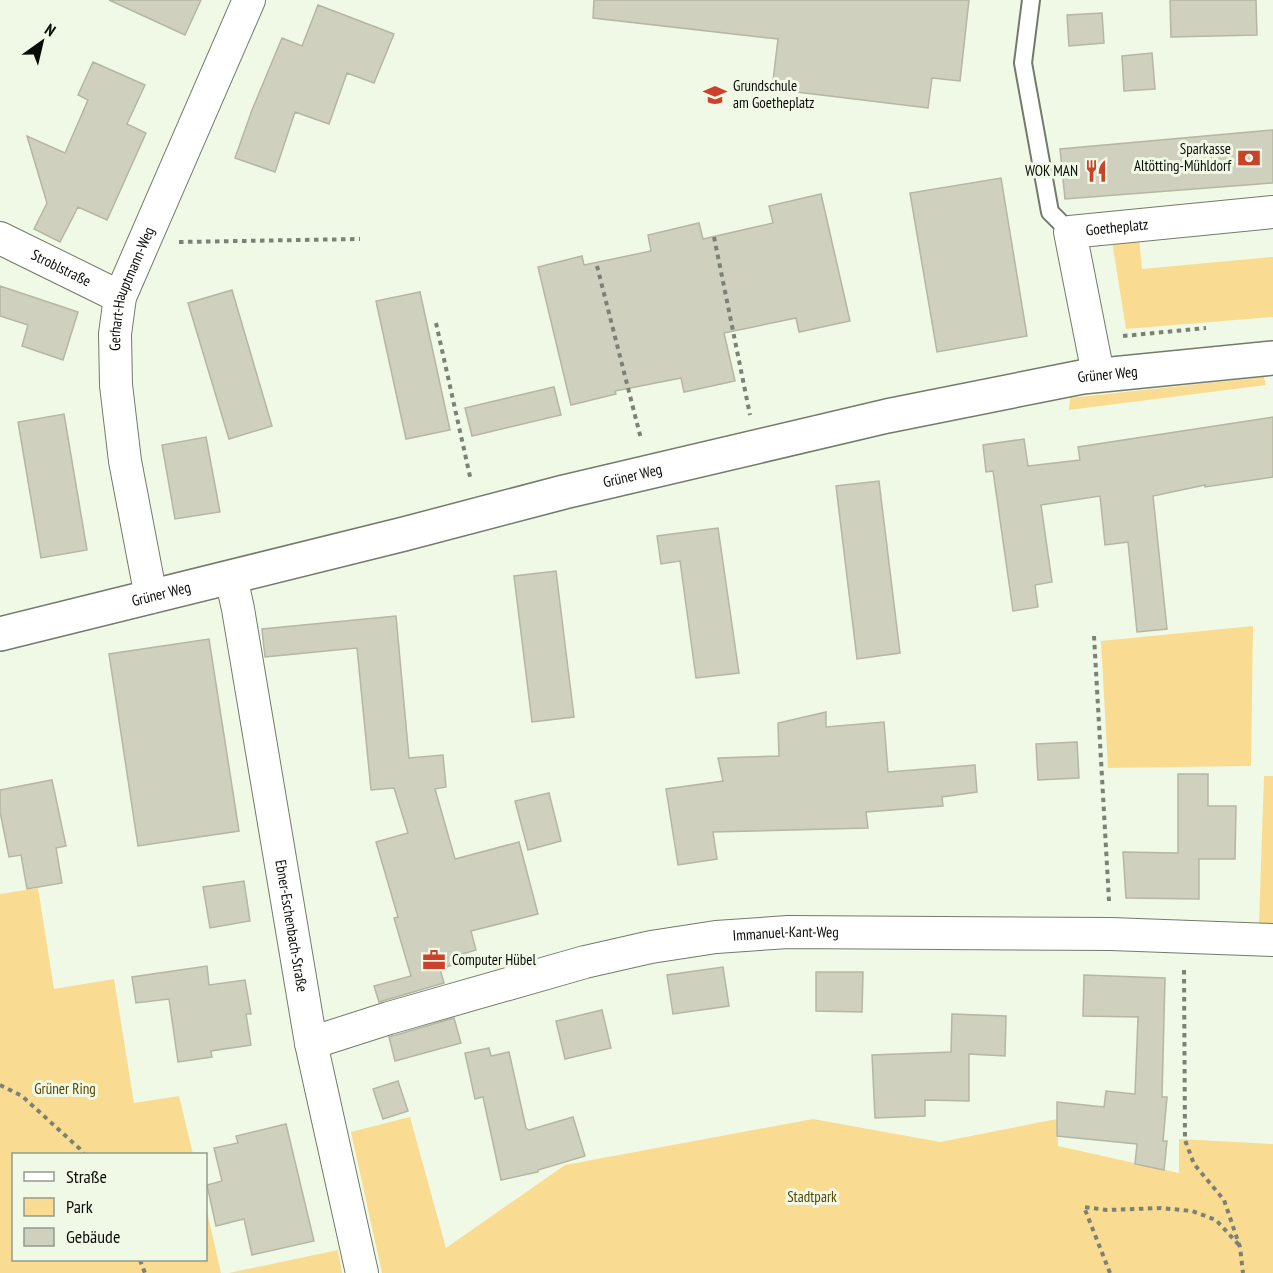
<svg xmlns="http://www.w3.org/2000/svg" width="1273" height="1273" font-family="'PT Sans Narrow',sans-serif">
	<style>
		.green { fill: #f9dc92 }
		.building { fill: #cfd0bd; stroke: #b5b6a3; stroke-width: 1.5 }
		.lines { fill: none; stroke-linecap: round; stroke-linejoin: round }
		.lane-casing { stroke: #737a6a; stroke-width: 20 }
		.street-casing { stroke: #737a6a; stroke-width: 34 }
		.secondary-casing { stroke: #737a6a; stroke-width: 36 }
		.path { stroke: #7c8176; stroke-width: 4; stroke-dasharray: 4.5 4.5; stroke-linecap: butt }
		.lane { stroke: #fff; stroke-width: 16 }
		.street { stroke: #fff; stroke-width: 32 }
		.secondary { stroke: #fff; stroke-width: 33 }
		.labels { text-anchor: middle; stroke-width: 6; stroke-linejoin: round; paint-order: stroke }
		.poi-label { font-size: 15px; fill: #0a0c07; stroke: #f0f9e6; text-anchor: start }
		.street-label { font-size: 15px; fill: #0a0c07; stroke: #f0f9e6 }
		.park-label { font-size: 15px; fill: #594400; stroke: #f0f9e6 }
	</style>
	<rect width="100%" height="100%" fill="#f0f9e6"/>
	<path class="green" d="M 1139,237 L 1142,269 L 1273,257 L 1273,317 L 1126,329 L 1112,241 Z
		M 1264,377 L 1266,385 L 1069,410 L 1070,398 Z
		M 1253,626 L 1251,766 L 1108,768 L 1101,641 Z
		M 1264,776 L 1273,776 L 1273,924 L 1259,923 Z
		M 38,888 L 54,989 L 114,979 L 134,1103 L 179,1096 L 193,1154 L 14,1154 L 14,1260 L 206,1260 L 206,1207 L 221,1273 L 0,1273 L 0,894 Z
		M 410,1117 L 446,1248 L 565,1165 L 813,1119 L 940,1142 L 1057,1119 L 1058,1146 L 1179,1173 L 1179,1139 L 1273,1144 L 1273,1273 L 382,1273 L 351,1132 Z
		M 338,1250 L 342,1273 L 229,1273 Z"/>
	<path class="building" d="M 109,0 L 201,0 L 185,35 Z
		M 594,0 L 969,0 L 960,81 L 932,78 L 928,108 L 772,89 L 778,39 L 593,18 Z
		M 1170,0 L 1256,0 L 1257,35 L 1171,37 Z
		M 318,5 L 394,34 L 374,83 L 347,73 L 329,124 L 295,112 L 275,172 L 235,158 L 252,110 L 282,38 L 302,46 Z
		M 1102,13 L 1104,43 L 1069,46 L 1067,15 Z
		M 1152,53 L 1155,89 L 1124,91 L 1122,56 Z
		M 93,62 L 145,85 L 127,124 L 146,133 L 107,220 L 78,207 L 60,242 L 34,229 L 47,203 L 27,136 L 65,153 L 88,100 L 78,95 Z
		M 1273,130 L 1273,183 L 1065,199 L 1060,149 Z
		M 1001,178 L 1027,336 L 937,352 L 910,193 Z
		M 821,194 L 850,321 L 799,332 L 796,318 L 724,333 L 735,381 L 684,392 L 681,378 L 615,391 L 616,394 L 571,405 L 538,267 L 582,256 L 584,265 L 651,251 L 648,235 L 699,223 L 703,239 L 773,223 L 769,206 Z
		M 0,286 L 78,312 L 63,360 L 22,346 L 28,325 L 0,316 Z
		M 232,290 L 272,426 L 229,439 L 188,303 Z
		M 420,292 L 450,430 L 406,439 L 376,301 Z
		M 554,387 L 561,415 L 472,436 L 465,408 Z
		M 64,414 L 87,550 L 41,558 L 18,422 Z
		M 1273,417 L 1273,477 L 1205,487 L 1205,485 L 1153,496 L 1167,629 L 1137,632 L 1128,542 L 1105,545 L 1100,496 L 1041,505 L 1052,582 L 1035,585 L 1038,607 L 1013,611 L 993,471 L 986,472 L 983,445 L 1024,439 L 1028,466 L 1080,460 L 1078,447 Z
		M 206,437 L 220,512 L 175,519 L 162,445 Z
		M 879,481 L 900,653 L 857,659 L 836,486 Z
		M 718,528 L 739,673 L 696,678 L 680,561 L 661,564 L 657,536 Z
		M 556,571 L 574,717 L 532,722 L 514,576 Z
		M 396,616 L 409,758 L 443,755 L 446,787 L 435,789 L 455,859 L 519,842 L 538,914 L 471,931 L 476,950 L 456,956 L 458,963 L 440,969 L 444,983 L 379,1002 L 374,986 L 411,976 L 394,918 L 398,917 L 376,842 L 408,833 L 394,788 L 371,790 L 357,648 L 265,657 L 262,629 Z
		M 209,639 L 239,831 L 138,846 L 109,654 Z
		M 826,712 L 826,727 L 884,722 L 888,772 L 975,765 L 977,792 L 942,797 L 943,806 L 866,812 L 868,828 L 713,832 L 717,859 L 678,865 L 666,789 L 723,781 L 718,758 L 779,756 L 778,723 Z
		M 1077,742 L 1079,778 L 1038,780 L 1036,744 Z
		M 1178,774 L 1208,774 L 1208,806 L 1236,806 L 1235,859 L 1199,859 L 1199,899 L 1126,898 L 1123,852 L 1178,853 Z
		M 52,780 L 66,846 L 56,848 L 62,883 L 27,889 L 21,855 L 9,857 L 0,812 L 0,790 Z
		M 549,793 L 561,841 L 528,850 L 515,801 Z
		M 244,881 L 250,921 L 210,928 L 203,887 Z
		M 207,966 L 209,985 L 245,980 L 251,1014 L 246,1014 L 251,1045 L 211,1051 L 212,1057 L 178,1062 L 169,999 L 136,1003 L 132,977 Z
		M 723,967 L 729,1006 L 673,1014 L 667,975 Z
		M 816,972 L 863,972 L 862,1012 L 816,1011 Z
		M 1084,975 L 1165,978 L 1162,1097 L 1167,1097 L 1163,1141 L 1167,1141 L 1164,1170 L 1135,1164 L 1137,1144 L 1057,1136 L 1057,1102 L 1104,1107 L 1106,1091 L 1135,1094 L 1138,1017 L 1083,1016 Z
		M 602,1010 L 611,1048 L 565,1059 L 556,1021 Z
		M 952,1014 L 1006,1016 L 1005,1056 L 969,1054 L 969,1101 L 925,1100 L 925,1116 L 875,1118 L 872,1055 L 951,1052 Z
		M 454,1018 L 461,1043 L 395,1061 L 389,1037 Z
		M 489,1048 L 491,1056 L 509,1052 L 526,1128 L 529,1130 L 573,1117 L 585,1156 L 538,1170 L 538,1172 L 501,1180 L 483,1097 L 475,1099 L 465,1053 Z
		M 398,1081 L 408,1111 L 383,1119 L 373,1089 Z
		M 286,1124 L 314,1241 L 252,1255 L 244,1219 L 216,1226 L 207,1185 L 222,1181 L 214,1148 L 238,1143 L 236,1136 Z"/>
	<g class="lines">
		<g class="lane-casing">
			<path id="lane" d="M 1031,0 L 1023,63 L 1050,212 L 1070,232"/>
		</g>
		<g class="street-casing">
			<g id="street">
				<path id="s1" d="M 0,238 L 120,297"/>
				<path id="s2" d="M 1098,374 L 1070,232 L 1273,212"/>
				<path id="s3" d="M 231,577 L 238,609 L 311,1043 L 362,1273"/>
				<path id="s4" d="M 151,597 L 125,461 L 116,385 L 115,334 L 120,297 L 249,0"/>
				<path id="s5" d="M 311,1043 L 389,1018 L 585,962 L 651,947 L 716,937 L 788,932 L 1111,934 L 1273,940"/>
			</g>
		</g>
		<g class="secondary-casing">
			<g id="secondary">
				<path id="s6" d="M 0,634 L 404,534 L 564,492 L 887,416 L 1082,377 L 1273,358"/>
			</g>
		</g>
		<path class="path" d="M 714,237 L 750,415
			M 179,242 L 360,239
			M 597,266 L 641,439
			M 436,323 L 471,481
			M 1123,336 L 1206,328
			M 1094,636 L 1109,901
			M 1184,970 L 1185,1140 L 1194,1164 L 1224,1200 L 1240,1247 L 1243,1273
			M 0,1085 L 22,1096 L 80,1149 L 84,1154
			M 140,1260 L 145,1273
			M 1110,1273 L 1084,1207 L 1107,1210 L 1161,1208 L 1192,1211 L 1216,1220 L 1239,1245"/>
		<use href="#lane" class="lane"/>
		<use href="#street" class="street"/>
		<use href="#secondary" class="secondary"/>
	</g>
	<defs>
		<g id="school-bare" transform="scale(1.8)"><path d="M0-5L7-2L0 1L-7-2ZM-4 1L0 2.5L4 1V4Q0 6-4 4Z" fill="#cc412a" stroke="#f0f9e6" stroke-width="2.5" paint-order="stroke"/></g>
		<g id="bank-bare" transform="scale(1.8)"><path d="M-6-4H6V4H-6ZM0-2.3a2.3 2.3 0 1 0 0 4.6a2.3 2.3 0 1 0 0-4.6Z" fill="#cc412a" stroke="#f0f9e6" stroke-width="2.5" paint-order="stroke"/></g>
		<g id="restaurant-bare" transform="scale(1.8)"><path d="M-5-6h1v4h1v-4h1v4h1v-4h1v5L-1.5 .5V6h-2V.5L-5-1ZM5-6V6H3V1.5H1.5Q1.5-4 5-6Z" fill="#cc412a" stroke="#f0f9e6" stroke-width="2.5" paint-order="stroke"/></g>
		<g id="office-bare" transform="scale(1.8)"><path d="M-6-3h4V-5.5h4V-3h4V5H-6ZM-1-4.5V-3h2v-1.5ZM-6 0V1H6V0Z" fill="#cc412a" stroke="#f0f9e6" stroke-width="2.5" paint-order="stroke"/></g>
	</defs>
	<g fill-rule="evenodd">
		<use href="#school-bare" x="715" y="95"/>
		<use href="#bank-bare" x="1249" y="158"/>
		<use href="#restaurant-bare" x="1096" y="171"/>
		<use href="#office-bare" x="434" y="960"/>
	</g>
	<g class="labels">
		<g class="poi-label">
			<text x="733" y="91">Grundschule<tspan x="733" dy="17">am Goetheplatz</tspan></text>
			<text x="1231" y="154" text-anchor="end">Sparkasse<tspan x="1231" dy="17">Altötting-Mühldorf</tspan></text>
			<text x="1078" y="176" text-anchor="end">WOK MAN</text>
			<text x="452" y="965">Computer Hübel</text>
		</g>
		<g class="street-label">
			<text dy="5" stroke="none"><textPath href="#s2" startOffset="192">Goetheplatz</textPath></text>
			<text dy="5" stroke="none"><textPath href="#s1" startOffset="68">Stroblstraße</textPath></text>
			<text dy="5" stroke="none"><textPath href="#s4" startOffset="314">Gerhart-Hauptmann-Weg</textPath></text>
			<text dy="5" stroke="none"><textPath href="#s6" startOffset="1138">Grüner Weg</textPath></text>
			<text dy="5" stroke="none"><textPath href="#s6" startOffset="652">Grüner Weg</textPath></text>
			<text dy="5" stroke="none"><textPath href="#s6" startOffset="166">Grüner Weg</textPath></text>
			<text dy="5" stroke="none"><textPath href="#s3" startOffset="354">Ebner-Eschenbach-Straße</textPath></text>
			<text dy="5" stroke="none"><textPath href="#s5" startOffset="489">Immanuel-Kant-Weg</textPath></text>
		</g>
		<g class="park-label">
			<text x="65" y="1094">Grüner Ring</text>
			<text x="812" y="1202">Stadtpark</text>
		</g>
	</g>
	<rect x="12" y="1153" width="195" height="108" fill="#f0f9e6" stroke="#949a8d" stroke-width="1.5"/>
	<rect x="24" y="1172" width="30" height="9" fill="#ffffff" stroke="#949a8d" stroke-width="1.5"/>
	<text x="66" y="1183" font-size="18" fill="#0a0c07">Straße</text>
	<rect x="24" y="1198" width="30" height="18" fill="#f9dc92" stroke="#949a8d" stroke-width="1.5"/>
	<text x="66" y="1213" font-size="18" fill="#0a0c07">Park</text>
	<rect x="24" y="1228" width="30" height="18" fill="#cfd0bd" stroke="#949a8d" stroke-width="1.5"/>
	<text x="66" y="1243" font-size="18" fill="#0a0c07">Gebäude</text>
	<g transform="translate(42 42) rotate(34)" stroke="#f0f9e6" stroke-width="4.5" paint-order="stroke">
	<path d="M0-4.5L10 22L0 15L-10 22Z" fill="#0a0c07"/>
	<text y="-9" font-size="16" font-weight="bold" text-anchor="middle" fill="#0a0c07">N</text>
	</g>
</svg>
